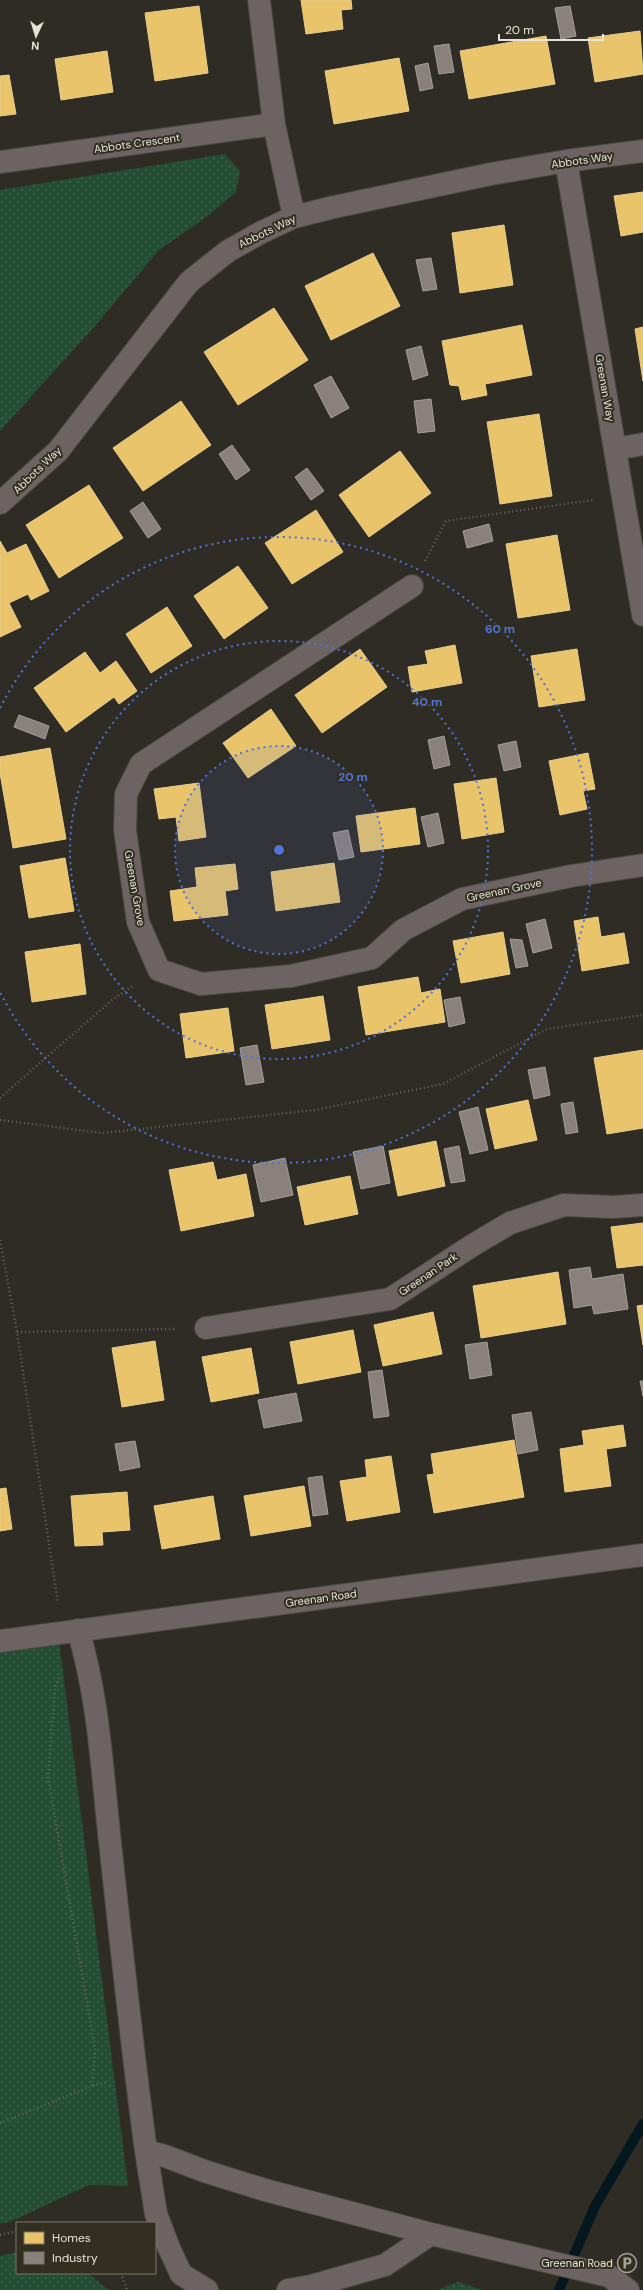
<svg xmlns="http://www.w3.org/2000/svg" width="643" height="2290" font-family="'DM Sans',sans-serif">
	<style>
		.grass { fill: url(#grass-dots) }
		.homes { fill: #e9c46a; stroke: #e8cd8c }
		.industry { fill: #8a817c; stroke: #a59e98 }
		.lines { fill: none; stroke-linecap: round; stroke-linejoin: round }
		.stream { stroke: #04171f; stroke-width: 10 }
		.minor-casing { stroke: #4a4842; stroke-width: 24 }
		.path { stroke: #6a6461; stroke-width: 2.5; stroke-dasharray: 1 3; stroke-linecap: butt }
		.minor { stroke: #6d6362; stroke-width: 22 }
		.ring { fill: none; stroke: #4f73d8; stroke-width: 2; stroke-dasharray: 2 4 }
		.labels { text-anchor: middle; stroke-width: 4; stroke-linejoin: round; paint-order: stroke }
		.street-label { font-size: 11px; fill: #e5e3da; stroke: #322e20 }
		.poi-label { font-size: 11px; fill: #e5e3da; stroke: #322e20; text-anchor: end }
		.centre { fill: #4f73d8; stroke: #322e20; stroke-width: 2 }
		.ring-label { font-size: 12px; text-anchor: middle; font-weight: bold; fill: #4f73d8; stroke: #322e20; stroke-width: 4; stroke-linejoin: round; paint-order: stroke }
	</style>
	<defs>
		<pattern id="grass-dots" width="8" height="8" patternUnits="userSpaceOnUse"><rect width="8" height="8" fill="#234d34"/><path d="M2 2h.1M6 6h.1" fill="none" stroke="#436651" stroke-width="1.8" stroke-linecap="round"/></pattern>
	</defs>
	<rect width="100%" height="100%" fill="#2e2c24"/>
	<path class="grass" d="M 225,154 L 240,171 L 236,192 L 209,215 L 159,250 L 95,326 L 0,431 L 0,190 Z
		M 59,1641 L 128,2186 L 89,2185 L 12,2221 L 0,2224 L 0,1649 Z
		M 17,2252 L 17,2273 L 88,2273 L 108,2290 L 0,2290 L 0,2256 Z
		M 458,2282 L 483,2290 L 438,2290 Z"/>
	<path class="homes" d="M 301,0 L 351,0 L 352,9 L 341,10 L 343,29 L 306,34 Z
		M 199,6 L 208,73 L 155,81 L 145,13 Z
		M 640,31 L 643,74 L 595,82 L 588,38 Z
		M 546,36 L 555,84 L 469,99 L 460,51 Z
		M 107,51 L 113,92 L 61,100 L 55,59 Z
		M 399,58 L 409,111 L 334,124 L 325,71 Z
		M 9,75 L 16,114 L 0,116 L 0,76 Z
		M 643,192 L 643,232 L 621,236 L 614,196 Z
		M 504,225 L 513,285 L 460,293 L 452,233 Z
		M 373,253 L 400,306 L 331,340 L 305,286 Z
		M 274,308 L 308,360 L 238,405 L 204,352 Z
		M 522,325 L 532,375 L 485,384 L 487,395 L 462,400 L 459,386 L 450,385 L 442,341 Z
		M 643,327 L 643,381 L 635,329 Z
		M 181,401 L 211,445 L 143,491 L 113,448 Z
		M 539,414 L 552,496 L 500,504 L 487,422 Z
		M 400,451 L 431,493 L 369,537 L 339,495 Z
		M 89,485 L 123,538 L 59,578 L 26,525 Z
		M 316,510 L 343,552 L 292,584 L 265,543 Z
		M 557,535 L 570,610 L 518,618 L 506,544 Z
		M 0,541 L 7,553 L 26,544 L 49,591 L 31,600 L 28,594 L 9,603 L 21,627 L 0,637 Z
		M 238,566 L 268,608 L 224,639 L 194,596 Z
		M 167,607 L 192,646 L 151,673 L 126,634 Z
		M 455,645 L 462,683 L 412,692 L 408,667 L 428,664 L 425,651 Z
		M 360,649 L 387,687 L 322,733 L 295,695 Z
		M 577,649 L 585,700 L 539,707 L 531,656 Z
		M 85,652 L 100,673 L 116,661 L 137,691 L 119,704 L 114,697 L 66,732 L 34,688 Z
		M 271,709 L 296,746 L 248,778 L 223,743 Z
		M 50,748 L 66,839 L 13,848 L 0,773 L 0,757 Z
		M 588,753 L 595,789 L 583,791 L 587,809 L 560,815 L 549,761 Z
		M 496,778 L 504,832 L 462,839 L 454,784 Z
		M 199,783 L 206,837 L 179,841 L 176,817 L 159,819 L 154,789 Z
		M 415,808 L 420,844 L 361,852 L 356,816 Z
		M 65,858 L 74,911 L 29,918 L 20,866 Z
		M 334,863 L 340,902 L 276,911 L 271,872 Z
		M 235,864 L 238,889 L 225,891 L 228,915 L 174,921 L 170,891 L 197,887 L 195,868 Z
		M 598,917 L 601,937 L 624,933 L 629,963 L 582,971 L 574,921 Z
		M 503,932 L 510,974 L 461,983 L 453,941 Z
		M 80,944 L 86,994 L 32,1002 L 25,952 Z
		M 418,977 L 421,993 L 440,989 L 445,1022 L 366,1035 L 358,987 Z
		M 323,996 L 330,1040 L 272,1049 L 265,1005 Z
		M 228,1008 L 234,1051 L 186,1058 L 180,1014 Z
		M 643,1050 L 643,1128 L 607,1134 L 594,1058 Z
		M 528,1100 L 537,1140 L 495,1149 L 486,1109 Z
		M 436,1141 L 445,1186 L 398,1196 L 389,1151 Z
		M 213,1162 L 217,1180 L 246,1174 L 254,1216 L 181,1231 L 169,1170 Z
		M 350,1176 L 358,1214 L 305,1225 L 297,1187 Z
		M 643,1223 L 643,1265 L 617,1268 L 611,1227 Z
		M 558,1272 L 566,1324 L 481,1338 L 473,1286 Z
		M 643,1305 L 643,1345 L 637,1306 Z
		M 433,1312 L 442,1354 L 383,1366 L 374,1325 Z
		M 353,1330 L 361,1372 L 298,1384 L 290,1342 Z
		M 155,1341 L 164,1400 L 122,1407 L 112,1348 Z
		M 251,1348 L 259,1393 L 211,1402 L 202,1357 Z
		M 623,1425 L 626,1446 L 606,1449 L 611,1486 L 565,1492 L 560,1449 L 584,1445 L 582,1431 Z
		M 514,1440 L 524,1497 L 434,1513 L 427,1475 L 434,1474 L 431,1454 Z
		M 391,1456 L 400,1512 L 347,1521 L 340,1481 L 367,1477 L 365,1460 Z
		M 304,1486 L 311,1526 L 251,1536 L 244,1496 Z
		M 6,1488 L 12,1529 L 0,1531 L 0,1489 Z
		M 127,1492 L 130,1530 L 102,1532 L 103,1545 L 75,1546 L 71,1496 Z
		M 213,1496 L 220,1539 L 162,1549 L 154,1506 Z"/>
	<path class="industry" d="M 570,6 L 576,36 L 561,39 L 555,8 Z
		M 449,44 L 454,72 L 439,74 L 434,46 Z
		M 428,63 L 433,88 L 420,91 L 415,66 Z
		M 431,258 L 437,289 L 423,291 L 416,260 Z
		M 421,346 L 428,375 L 413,380 L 406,350 Z
		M 331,376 L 349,408 L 331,418 L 314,385 Z
		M 431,399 L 435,431 L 418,433 L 414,401 Z
		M 232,445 L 250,470 L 236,480 L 219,454 Z
		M 307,468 L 324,491 L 311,500 L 295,477 Z
		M 143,502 L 161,529 L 148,538 L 130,511 Z
		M 489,524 L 493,541 L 467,548 L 463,531 Z
		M 19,715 L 49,726 L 45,739 L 14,727 Z
		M 444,736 L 450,765 L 434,769 L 428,740 Z
		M 516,741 L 521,767 L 504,771 L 498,745 Z
		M 438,813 L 444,843 L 428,847 L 421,817 Z
		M 348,830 L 354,857 L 339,860 L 333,833 Z
		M 545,919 L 552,948 L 533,953 L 526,924 Z
		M 510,939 L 522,940 L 528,966 L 516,968 Z
		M 460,997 L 465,1023 L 449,1027 L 444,1000 Z
		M 257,1045 L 264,1082 L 246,1085 L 240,1048 Z
		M 545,1067 L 550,1095 L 534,1099 L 528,1070 Z
		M 573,1102 L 578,1132 L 566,1134 L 561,1104 Z
		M 478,1107 L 488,1150 L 470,1154 L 459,1112 Z
		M 383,1146 L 390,1183 L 361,1189 L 353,1152 Z
		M 459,1146 L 465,1181 L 451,1183 L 444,1149 Z
		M 285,1158 L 293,1195 L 261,1202 L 253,1165 Z
		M 590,1267 L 592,1279 L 623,1274 L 628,1309 L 594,1314 L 592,1305 L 574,1308 L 569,1270 Z
		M 487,1342 L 492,1375 L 470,1379 L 465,1345 Z
		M 382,1370 L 389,1416 L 374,1418 L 368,1372 Z
		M 640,1381 L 643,1381 L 643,1396 Z
		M 296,1393 L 302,1421 L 264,1428 L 258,1400 Z
		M 531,1412 L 538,1450 L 518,1454 L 512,1415 Z
		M 135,1441 L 140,1467 L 120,1471 L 115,1444 Z
		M 322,1476 L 328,1514 L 313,1516 L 308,1478 Z"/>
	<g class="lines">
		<path class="stream" d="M 559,2290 L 595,2206 L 643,2124"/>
		<g class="minor-casing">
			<path id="minor" d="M 259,0 L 274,124 L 294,217
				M 566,161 L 643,615
				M 0,162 L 274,124
				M 615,449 L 643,444
				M 0,503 L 58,451 L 189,282 L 228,251 L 262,232 L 294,217 L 334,207 L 491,174 L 566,161 L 643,151
				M 412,586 L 141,764 L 126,794 L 125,830 L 138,922 L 159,970 L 201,984 L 291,976 L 372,958 L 403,930 L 462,899 L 571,876 L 643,865
				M 206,1328 L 390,1299 L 473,1245 L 510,1223 L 564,1205 L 613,1207 L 643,1205
				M 78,1630 C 99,1699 102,1771 110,1842 C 121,1945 132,2048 146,2151 L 165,2156 L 204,2171 L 265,2190 L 431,2234 L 609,2276 L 628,2290
				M 0,1641 L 643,1555
				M 146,2151 L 156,2214 L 169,2248 L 181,2274 L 207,2290
				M 288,2290 L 311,2286 L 385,2265 L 431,2234"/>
		</g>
		<path class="path" d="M 425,561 L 446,521 L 593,500
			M 0,1098 L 112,1000 L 134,985
			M 0,1120 L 103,1133 L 315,1110 L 443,1084 L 547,1029 L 643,1015
			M 0,1240 L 17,1332 L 58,1603
			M 17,1332 L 176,1329
			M 59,1678 L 55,1688 L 48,1777 L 95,2049 L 92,2086
			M 0,2123 L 92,2086 L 108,2082
			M 61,2223 L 71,2223
			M 0,2235 L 17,2231
			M 121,2273 L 127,2290"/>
		<use href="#minor" class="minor"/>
	</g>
	<circle cx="279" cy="850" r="104" fill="#4f73d8" fill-opacity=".12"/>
	<g class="ring">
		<circle cx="279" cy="850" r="104"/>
		<circle cx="279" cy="850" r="209"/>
		<path d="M0 708A313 313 0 1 1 0 992"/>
	</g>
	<defs>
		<g id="parking-ring" transform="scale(1)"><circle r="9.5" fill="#322e20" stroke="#a5a39a" stroke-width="1.5"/><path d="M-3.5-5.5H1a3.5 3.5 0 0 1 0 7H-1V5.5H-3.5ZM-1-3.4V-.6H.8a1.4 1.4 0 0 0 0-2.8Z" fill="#a5a39a"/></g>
	</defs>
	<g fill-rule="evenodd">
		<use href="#parking-ring" x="627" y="2263"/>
	</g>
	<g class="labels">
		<g class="street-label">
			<text transform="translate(137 143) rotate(-8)" y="4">Abbots Crescent</text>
			<text transform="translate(582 160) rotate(-8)" y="4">Abbots Way</text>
			<text transform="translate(267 231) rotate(-26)" y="4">Abbots Way</text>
			<text transform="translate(605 388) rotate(80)" y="4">Greenan Way</text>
			<text transform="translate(37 470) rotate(-44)" y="4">Abbots Way</text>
			<text transform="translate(135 888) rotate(80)" y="4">Greenan Grove</text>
			<text transform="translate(504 890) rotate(-12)" y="4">Greenan Grove</text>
			<text transform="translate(428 1274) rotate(-34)" y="4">Greenan Park</text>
			<text transform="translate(321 1598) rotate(-8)" y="4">Greenan Road</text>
		</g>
		<g class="poi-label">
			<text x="613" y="2267">Greenan Road</text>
		</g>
	</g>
	<circle cx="279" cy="850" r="6" class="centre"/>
	<g class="ring-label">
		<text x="500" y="633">60 m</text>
		<text x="427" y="706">40 m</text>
		<text x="353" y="781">20 m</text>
	</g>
	<rect x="16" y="2222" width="140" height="52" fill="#322e20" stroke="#7a766a"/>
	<rect x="24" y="2232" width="20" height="12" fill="#e9c46a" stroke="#7a766a"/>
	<text x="52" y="2242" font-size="12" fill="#e5e3da">Homes</text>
	<rect x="24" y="2252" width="20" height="12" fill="#8a817c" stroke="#7a766a"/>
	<text x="52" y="2262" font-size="12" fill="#e5e3da">Industry</text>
	<g transform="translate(36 36) rotate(184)" stroke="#322e20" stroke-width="3" paint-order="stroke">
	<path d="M0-3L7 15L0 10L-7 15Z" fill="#e5e3da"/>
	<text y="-6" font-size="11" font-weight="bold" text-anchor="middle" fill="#e5e3da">N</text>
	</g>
	<path d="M499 34v6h104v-6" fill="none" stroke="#e5e3da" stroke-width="2"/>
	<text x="505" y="34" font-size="12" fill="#e5e3da" stroke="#322e20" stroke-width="3" paint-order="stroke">20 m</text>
</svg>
